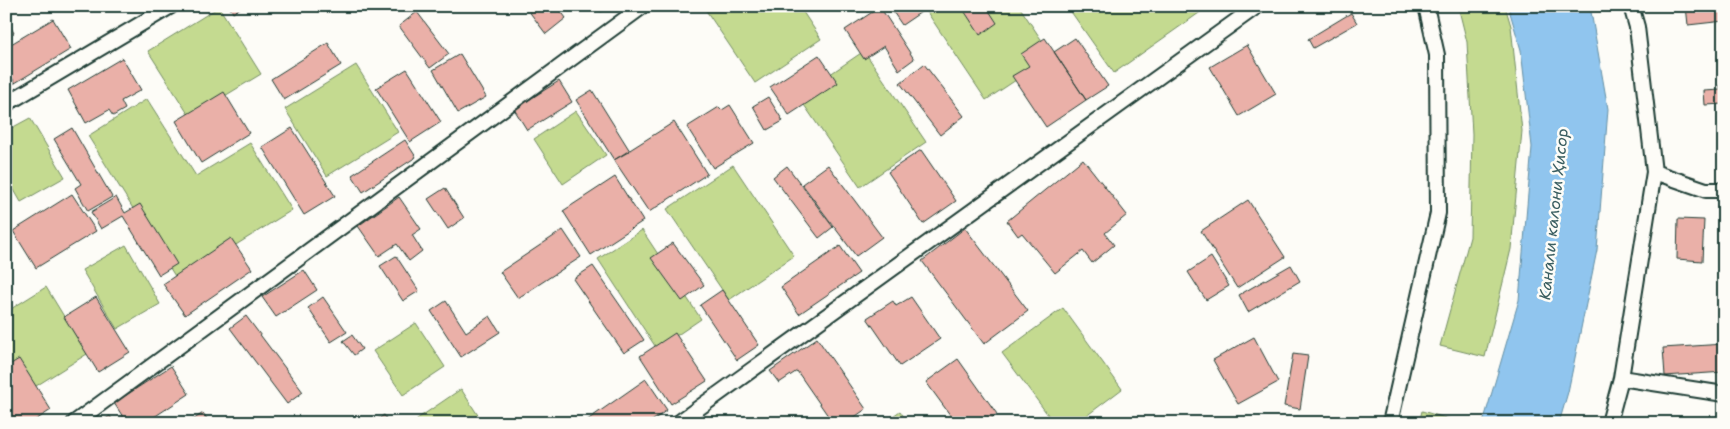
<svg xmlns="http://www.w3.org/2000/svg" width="1730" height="429" font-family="'Shantell Sans',sans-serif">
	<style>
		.green { fill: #c4da90; stroke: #728c62 }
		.water { fill: #90c5ee; stroke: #638fa4 }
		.building { fill: #eab0a8; stroke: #1f3d34 }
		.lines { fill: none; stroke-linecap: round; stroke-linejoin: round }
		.lane-casing { stroke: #1f3d34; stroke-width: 18 }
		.lane { stroke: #fdfcf7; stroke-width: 14 }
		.labels { text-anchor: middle; stroke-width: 5; stroke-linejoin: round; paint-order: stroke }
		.water-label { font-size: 16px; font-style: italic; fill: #3b5f62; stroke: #fdfcf7 }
	</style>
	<rect width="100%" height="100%" fill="#fdfcf7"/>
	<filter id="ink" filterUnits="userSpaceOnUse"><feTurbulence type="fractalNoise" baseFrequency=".02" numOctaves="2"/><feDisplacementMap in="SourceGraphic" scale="10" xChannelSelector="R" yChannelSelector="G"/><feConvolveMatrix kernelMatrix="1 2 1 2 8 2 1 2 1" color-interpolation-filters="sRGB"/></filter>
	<g filter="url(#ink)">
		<path class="green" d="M 703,6 L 799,6 L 821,39 L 755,83 Z
			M 930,6 L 1019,6 L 1052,56 L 986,100 L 925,9 Z
			M 1067,6 L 1209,6 L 1114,73 Z
			M 1458,6 L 1505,6 L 1511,26 L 1522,131 L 1511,249 L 1485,357 L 1440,346 L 1470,237 L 1472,134 L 1467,42 Z
			M 219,7 L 261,74 L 190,117 L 148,51 Z
			M 864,51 L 926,142 L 860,187 L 798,96 Z
			M 356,65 L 398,132 L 327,176 L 285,109 Z
			M 147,99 L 196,176 L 250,143 L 292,210 L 178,281 L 88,136 Z
			M 576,111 L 606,155 L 563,184 L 534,139 Z
			M 30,118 L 65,177 L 21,202 L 6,176 L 6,131 Z
			M 733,165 L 794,256 L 729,300 L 667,209 Z
			M 642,230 L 701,319 L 657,349 L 598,259 Z
			M 126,245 L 160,304 L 117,329 L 82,270 Z
			M 46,287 L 87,354 L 17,398 L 6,380 L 6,312 Z
			M 1063,308 L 1122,389 L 1077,423 L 1054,423 L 1002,353 Z
			M 416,323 L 445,367 L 403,395 L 373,351 Z
			M 461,389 L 483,423 L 419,423 L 417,419 Z
			M 900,411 L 908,423 L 883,423 Z
			M 1422,411 L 1462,423 L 1419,423 Z"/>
		<path class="water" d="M 1508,6 L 1590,6 L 1608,109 L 1597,250 L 1568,392 L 1559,423 L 1483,423 L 1519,300 L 1532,147 L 1521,50 Z"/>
		<path class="building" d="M 229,6 L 243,6 L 233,13 Z
			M 525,6 L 557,6 L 566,18 L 546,34 Z
			M 597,6 L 609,6 L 601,12 Z
			M 889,6 L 930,6 L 902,25 Z
			M 961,6 L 986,6 L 997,23 L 980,35 Z
			M 1055,6 L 1065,6 L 1058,11 Z
			M 1686,6 L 1724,6 L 1724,21 L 1688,25 Z
			M 880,7 L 914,59 L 899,70 L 884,46 L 864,59 L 845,30 Z
			M 417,12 L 449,54 L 430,68 L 399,26 Z
			M 1351,13 L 1357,23 L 1313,48 L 1308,39 Z
			M 6,19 L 14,33 L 6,37 Z
			M 53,19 L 71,49 L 15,83 L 6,68 L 6,47 Z
			M 1045,38 L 1086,100 L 1046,127 L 1012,76 L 1029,66 L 1021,54 Z
			M 1075,38 L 1108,86 L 1086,100 L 1054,52 Z
			M 328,43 L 341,65 L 284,100 L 271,79 Z
			M 1247,45 L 1276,94 L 1239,116 L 1210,67 Z
			M 460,54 L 486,97 L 458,113 L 433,70 Z
			M 819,55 L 838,83 L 789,115 L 770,87 Z
			M 122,58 L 141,90 L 121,101 L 125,109 L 113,116 L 109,110 L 86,123 L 68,90 Z
			M 924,64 L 964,116 L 940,135 L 900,83 Z
			M 6,68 L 15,83 L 6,88 Z
			M 407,69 L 441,122 L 410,142 L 376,88 Z
			M 559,81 L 572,102 L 527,130 L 514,109 Z
			M 1720,84 L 1724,84 L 1724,104 L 1705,105 L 1704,91 L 1720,90 Z
			M 592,90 L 630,151 L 614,160 L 576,100 Z
			M 224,92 L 249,133 L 201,163 L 176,121 Z
			M 768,97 L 783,121 L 767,130 L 753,106 Z
			M 730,105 L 754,143 L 713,168 L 687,127 L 719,107 L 722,110 Z
			M 674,122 L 707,174 L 649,212 L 614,160 Z
			M 72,128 L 112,197 L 88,211 L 75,188 L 81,184 L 54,139 Z
			M 292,128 L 335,196 L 304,215 L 262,147 Z
			M 405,140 L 416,157 L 363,192 L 352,175 Z
			M 921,150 L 956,201 L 923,224 L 888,172 Z
			M 1083,159 L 1127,215 L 1105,233 L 1114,245 L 1092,263 L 1083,251 L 1055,273 L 1022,233 L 1018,236 L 1007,221 Z
			M 828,165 L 882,237 L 856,256 L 802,184 Z
			M 787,166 L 833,227 L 819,238 L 773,177 Z
			M 615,177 L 643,221 L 591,255 L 563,211 Z
			M 445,188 L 464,218 L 448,229 L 428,199 Z
			M 72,194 L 96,231 L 36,268 L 13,231 Z
			M 116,197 L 125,213 L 140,204 L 177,264 L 159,275 L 123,216 L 101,229 L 91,212 Z
			M 399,197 L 421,229 L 412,235 L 422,251 L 409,261 L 397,244 L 379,256 L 358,226 Z
			M 1248,200 L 1285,257 L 1237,288 L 1201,231 Z
			M 1678,219 L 1704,220 L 1702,261 L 1677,259 Z
			M 965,228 L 1028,311 L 984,344 L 922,261 Z
			M 563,230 L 581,257 L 518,298 L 500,272 Z
			M 231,238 L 252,269 L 185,315 L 163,284 Z
			M 673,243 L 704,285 L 682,301 L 651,258 Z
			M 840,246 L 859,273 L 799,314 L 781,287 Z
			M 396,256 L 419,291 L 403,301 L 380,266 Z
			M 1211,257 L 1229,286 L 1206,300 L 1188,272 Z
			M 1291,265 L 1300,281 L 1248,312 L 1239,295 Z
			M 593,266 L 644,340 L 624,353 L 573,279 Z
			M 304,270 L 317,290 L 276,317 L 262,297 Z
			M 722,290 L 759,345 L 737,360 L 700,305 Z
			M 96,297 L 130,352 L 98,372 L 64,317 Z
			M 323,297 L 347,332 L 331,342 L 308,308 Z
			M 911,297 L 940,339 L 900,366 L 867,318 L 893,301 L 896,306 Z
			M 446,301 L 466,332 L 490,316 L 500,332 L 461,357 L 431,311 Z
			M 246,316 L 303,392 L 287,404 L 230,328 Z
			M 675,333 L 707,381 L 671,404 L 640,356 Z
			M 352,335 L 362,349 L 354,355 L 343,341 Z
			M 1254,337 L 1278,382 L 1238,404 L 1213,360 Z
			M 817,338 L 866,409 L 846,423 L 833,423 L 797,371 L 779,383 L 770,371 Z
			M 1724,344 L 1724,372 L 1665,376 L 1663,348 Z
			M 1293,354 L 1308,356 L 1300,409 L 1284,406 Z
			M 19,359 L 51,410 L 31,423 L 16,423 L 6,407 L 6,367 Z
			M 958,359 L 997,414 L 985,423 L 956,423 L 926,382 Z
			M 171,366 L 189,394 L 145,423 L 127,423 L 114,403 Z
			M 646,379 L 667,410 L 649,423 L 583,423 Z
			M 203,413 L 210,423 L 191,423 L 190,422 Z
			M 384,415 L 389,423 L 373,423 Z
			M 110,416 L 114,423 L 99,423 Z"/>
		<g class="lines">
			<g class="lane-casing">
				<path id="lane" d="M 6,104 L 171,6
					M 1654,172 L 1706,190 L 1724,190
					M 1621,378 L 1724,394
					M 74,423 L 643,6
					M 678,423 L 1257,6
					M 1390,423 L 1438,213 L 1437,55 L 1426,6
					M 1609,423 L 1621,378 L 1654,172 L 1637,27 L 1631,6"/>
			</g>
			<use href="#lane" class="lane"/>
		</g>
	</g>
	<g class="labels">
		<g class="water-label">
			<text transform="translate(1553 214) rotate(-84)" y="6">Канали калони Ҳисор</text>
		</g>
	</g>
	<rect width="1730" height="429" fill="none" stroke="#fdfcf7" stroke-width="25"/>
	<rect x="12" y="12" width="1705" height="404" fill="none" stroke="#1f3d34" stroke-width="2" filter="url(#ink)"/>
</svg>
